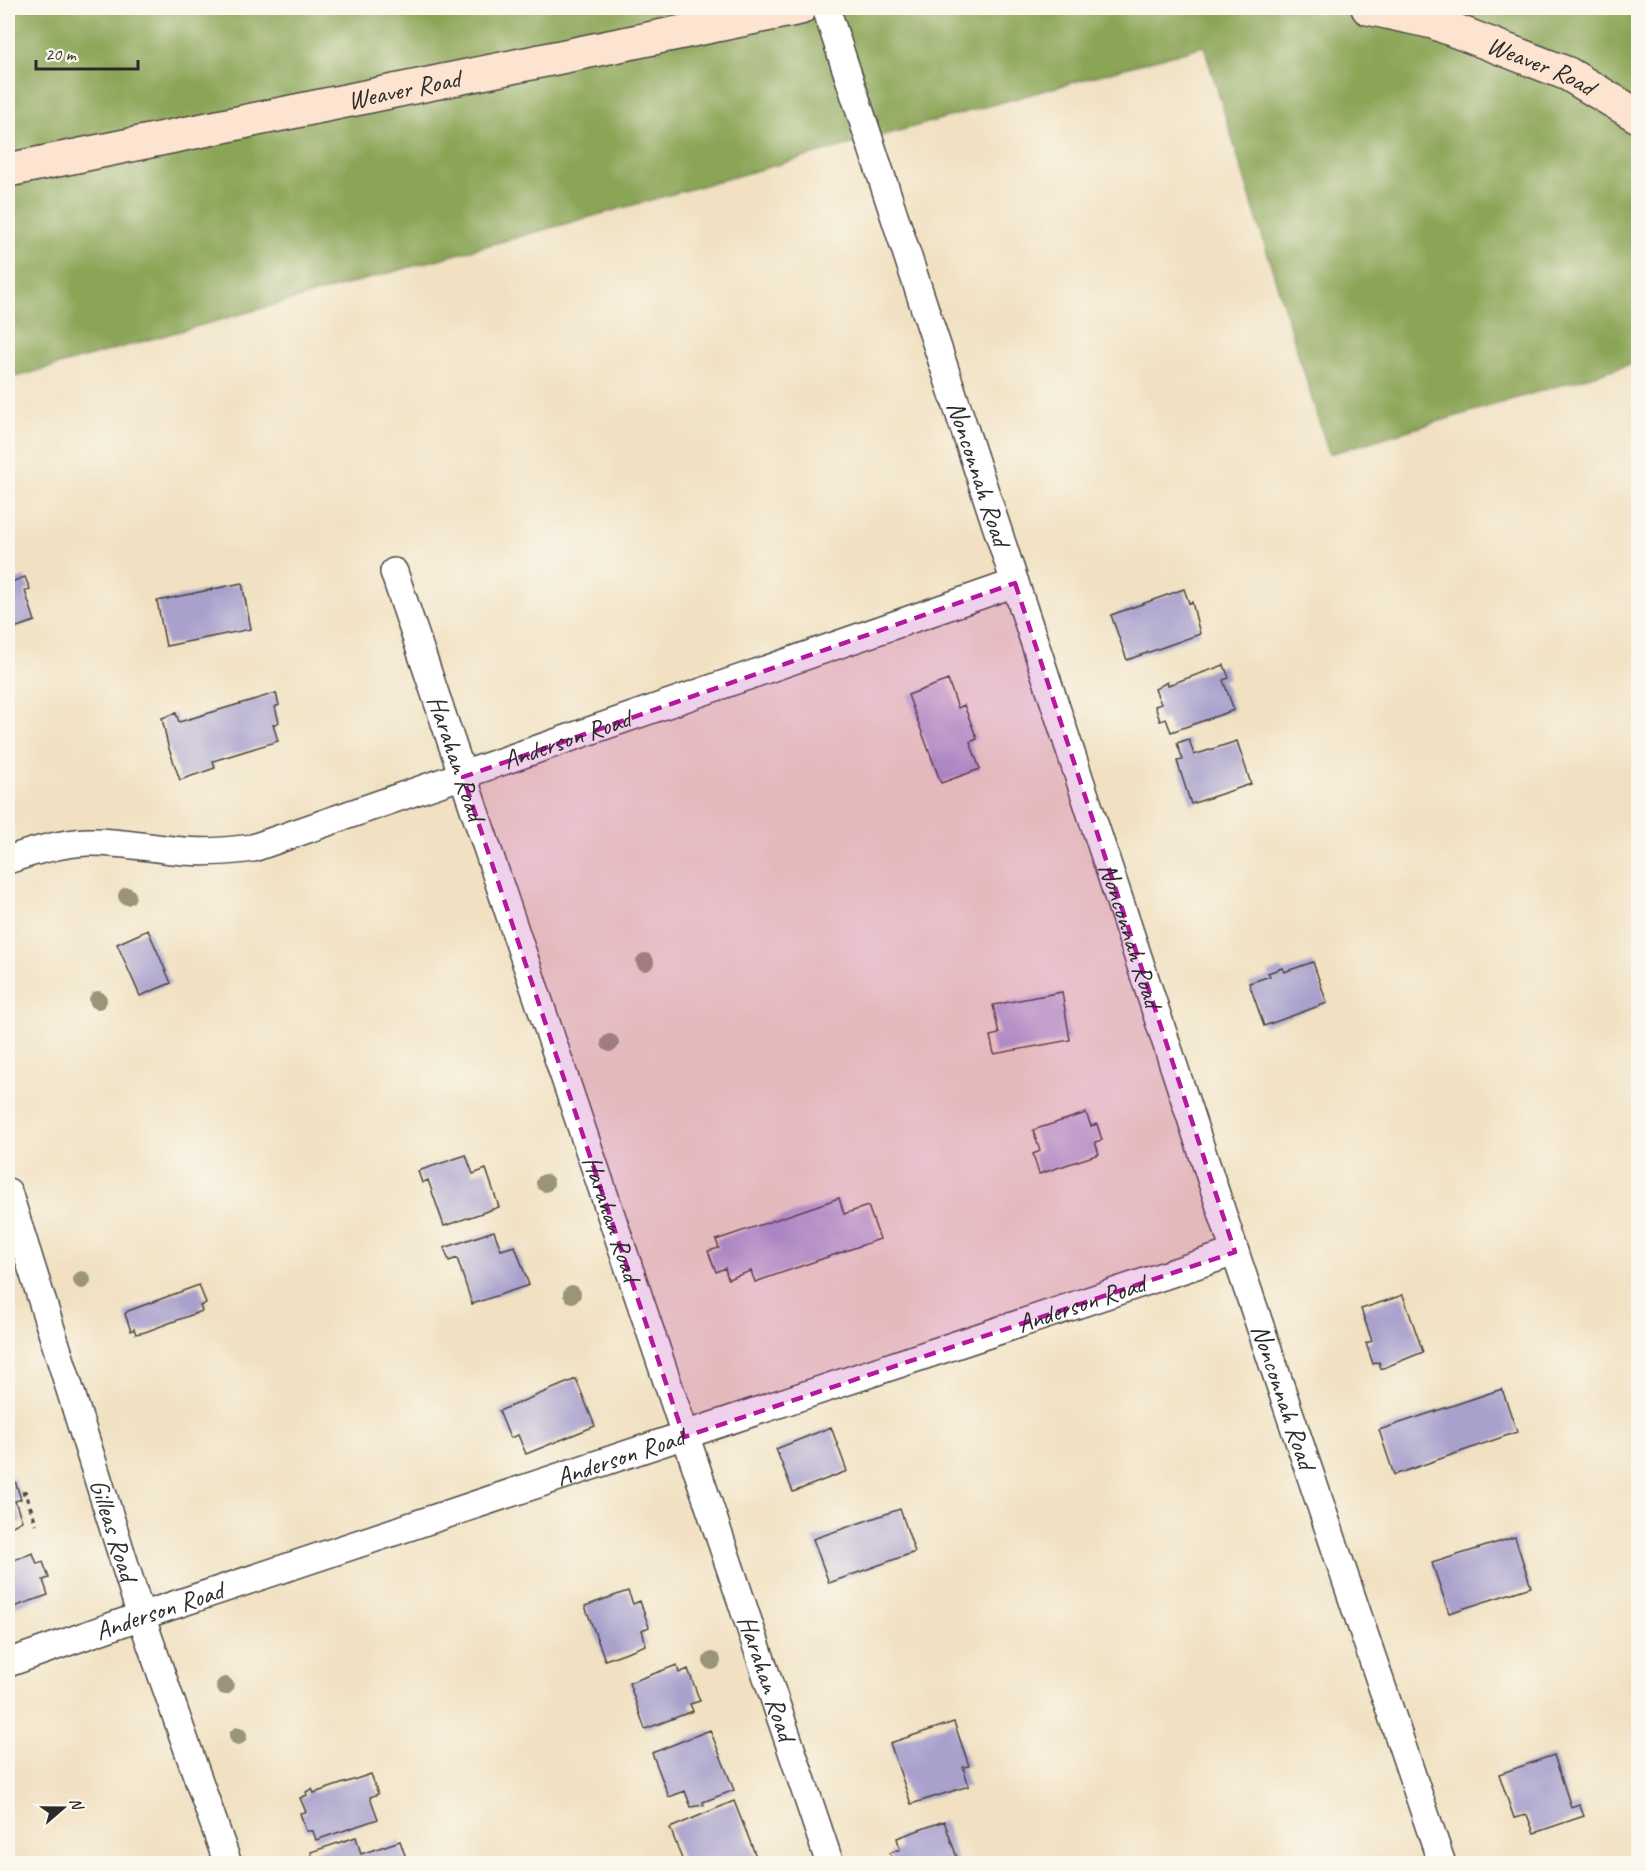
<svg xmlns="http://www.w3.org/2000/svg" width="1646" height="1871" font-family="Caveat,sans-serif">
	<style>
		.forest { fill: #8ba557; stroke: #5b6841; stroke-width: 1.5 }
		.building { fill: #a9a1cc }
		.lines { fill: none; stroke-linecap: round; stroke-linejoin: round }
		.street-casing { stroke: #494642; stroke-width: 30 }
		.secondary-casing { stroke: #494642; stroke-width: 36 }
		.path { stroke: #494642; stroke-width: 4; stroke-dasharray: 4.5 4.5; stroke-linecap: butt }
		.street { stroke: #fff; stroke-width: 27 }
		.secondary { stroke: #fde4d0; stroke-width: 33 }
		.tree { fill: #9a9578 }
		.marked { fill: #b5179e; fill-opacity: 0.2; stroke: #b5179e; stroke-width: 4.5; stroke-dasharray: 12 8; stroke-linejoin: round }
		.labels { text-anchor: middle; stroke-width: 4.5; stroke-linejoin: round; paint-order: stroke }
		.street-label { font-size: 26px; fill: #2b2b2b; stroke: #fbf7ec }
	</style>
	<rect width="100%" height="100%" fill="#fbf7ec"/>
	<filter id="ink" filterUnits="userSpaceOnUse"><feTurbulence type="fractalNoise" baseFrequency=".0167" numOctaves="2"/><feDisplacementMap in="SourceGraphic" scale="12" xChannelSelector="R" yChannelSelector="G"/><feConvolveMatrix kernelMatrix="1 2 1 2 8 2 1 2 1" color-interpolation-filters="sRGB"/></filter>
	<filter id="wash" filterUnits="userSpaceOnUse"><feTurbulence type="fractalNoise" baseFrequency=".008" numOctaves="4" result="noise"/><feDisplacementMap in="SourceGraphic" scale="24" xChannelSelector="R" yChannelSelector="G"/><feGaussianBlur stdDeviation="1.35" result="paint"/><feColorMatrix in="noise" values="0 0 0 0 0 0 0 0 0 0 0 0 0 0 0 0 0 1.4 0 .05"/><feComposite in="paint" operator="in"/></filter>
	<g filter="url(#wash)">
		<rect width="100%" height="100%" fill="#f1e1c2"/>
		<path class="forest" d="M 8,8 L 1638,8 L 1638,362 L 1329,454 L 1204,46 L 8,379 Z"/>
		<g id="blocks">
			<path class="building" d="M 25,577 L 30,589 L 25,591 L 35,621 L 8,630 L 8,583 Z
				M 242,583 L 251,629 L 166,646 L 157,601 Z
				M 1184,589 L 1189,603 L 1192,602 L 1200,634 L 1127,660 L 1111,615 Z
				M 1224,665 L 1229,678 L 1223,680 L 1234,710 L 1171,732 L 1166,719 L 1160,721 L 1155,706 L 1161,704 L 1155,689 L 1167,682 L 1168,685 Z
				M 948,680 L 958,708 L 964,705 L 977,739 L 970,742 L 980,769 L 941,783 L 908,695 Z
				M 276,693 L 279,705 L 275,707 L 279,722 L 273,725 L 278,741 L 213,761 L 215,768 L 180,780 L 168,746 L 162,718 L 176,713 L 179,722 Z
				M 1189,739 L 1194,755 L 1237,741 L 1251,784 L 1191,804 L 1177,761 L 1183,760 L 1177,743 Z
				M 148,930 L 171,983 L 140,996 L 117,944 Z
				M 1313,962 L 1327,1003 L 1264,1026 L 1249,983 L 1270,976 L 1268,973 L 1282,968 L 1284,972 Z
				M 1062,992 L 1070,1040 L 994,1054 L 990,1036 L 999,1034 L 993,1005 Z
				M 1086,1113 L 1091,1126 L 1097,1124 L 1102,1140 L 1095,1142 L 1099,1154 L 1039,1174 L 1033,1154 L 1040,1151 L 1033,1130 Z
				M 466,1155 L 473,1174 L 486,1169 L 499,1207 L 444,1226 L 428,1180 L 422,1183 L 418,1171 Z
				M 839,1198 L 844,1214 L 868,1206 L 880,1239 L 755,1282 L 751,1271 L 728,1279 L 725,1268 L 716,1272 L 708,1251 L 719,1248 L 716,1240 Z
				M 494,1231 L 501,1250 L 515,1246 L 529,1285 L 472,1304 L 457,1258 L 449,1261 L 444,1248 Z
				M 199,1285 L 206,1303 L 200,1306 L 202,1311 L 145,1332 L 136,1334 L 134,1329 L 131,1331 L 125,1314 L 128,1311 Z
				M 1403,1295 L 1423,1352 L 1381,1369 L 1379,1362 L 1373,1364 L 1366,1343 L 1372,1341 L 1361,1309 Z
				M 576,1379 L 595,1426 L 526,1454 L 518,1435 L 510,1438 L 499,1411 Z
				M 1502,1389 L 1517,1432 L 1394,1475 L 1379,1430 Z
				M 831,1427 L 847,1471 L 793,1492 L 776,1449 Z
				M 14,1478 L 21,1499 L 15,1501 L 22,1521 L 11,1527 L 8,1526 L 8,1480 Z
				M 900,1509 L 915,1552 L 829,1583 L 813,1539 Z
				M 1515,1537 L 1531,1587 L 1449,1613 L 1432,1563 Z
				M 33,1553 L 37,1564 L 43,1562 L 49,1578 L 43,1580 L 48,1595 L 8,1609 L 8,1562 Z
				M 628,1591 L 633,1604 L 640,1601 L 649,1627 L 642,1630 L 646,1645 L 605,1660 L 585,1606 Z
				M 677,1665 L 679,1673 L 688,1669 L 700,1701 L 690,1704 L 693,1711 L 645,1729 L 629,1683 Z
				M 954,1722 L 969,1766 L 963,1767 L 969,1786 L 911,1804 L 890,1743 Z
				M 710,1730 L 734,1790 L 703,1802 L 704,1805 L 691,1807 L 685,1791 L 669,1797 L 652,1753 Z
				M 1554,1755 L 1571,1807 L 1579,1804 L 1584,1816 L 1534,1833 L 1527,1815 L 1514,1818 L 1499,1774 Z
				M 371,1774 L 378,1794 L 370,1797 L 378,1819 L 316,1840 L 313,1831 L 306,1831 L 300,1813 L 306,1812 L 300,1798 L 307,1795 L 306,1792 L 312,1789 L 314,1793 Z
				M 734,1801 L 759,1864 L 684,1864 L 670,1828 Z
				M 944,1821 L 959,1863 L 894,1864 L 890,1853 L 900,1849 L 897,1838 Z
				M 356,1837 L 361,1854 L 400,1841 L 408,1864 L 315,1864 L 311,1852 Z"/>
		</g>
	</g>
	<g filter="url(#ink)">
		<use href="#blocks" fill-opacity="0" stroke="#494642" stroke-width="1.5"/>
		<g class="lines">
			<g class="street-casing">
				<g id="street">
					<path id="s1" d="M 826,8 L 1235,1252 L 1442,1864"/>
					<path id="s2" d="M 394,572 L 830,1864"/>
					<path id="s3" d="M 8,860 C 33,851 61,843 88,842 C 121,841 152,849 184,851 C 207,853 230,851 253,848 L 1015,583"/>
					<path id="s4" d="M 8,1192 L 141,1616 L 228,1864"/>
					<path id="s5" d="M 8,1663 L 141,1616 L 1235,1252"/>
				</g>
			</g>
			<g class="secondary-casing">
				<g id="secondary">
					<path id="s6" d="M 1368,8 L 1433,22 L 1568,74 L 1638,116"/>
					<path id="s7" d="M 8,170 L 800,8"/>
				</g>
			</g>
			<path class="path" d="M 22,1493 L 25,1492 L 36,1524"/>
			<use href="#street" class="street"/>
			<use href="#secondary" class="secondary"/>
		</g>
		<g class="tree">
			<circle cx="127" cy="896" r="9"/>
			<circle cx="645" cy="962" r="9"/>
			<circle cx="98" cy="1000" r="9"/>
			<circle cx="610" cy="1043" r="9"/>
			<circle cx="545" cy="1183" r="9"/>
			<circle cx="82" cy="1280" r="9"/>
			<circle cx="572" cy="1294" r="9"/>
			<circle cx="712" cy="1661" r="9"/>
			<circle cx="225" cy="1686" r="9"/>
			<circle cx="238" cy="1736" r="9"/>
		</g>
	</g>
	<path class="marked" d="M 1015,583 L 1235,1252 L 684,1437 L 463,777 Z"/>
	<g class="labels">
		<g class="street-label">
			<text dy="9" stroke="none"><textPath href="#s6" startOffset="183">Weaver Road</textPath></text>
			<text dy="9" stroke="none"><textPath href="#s7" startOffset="404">Weaver Road</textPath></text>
			<text dy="9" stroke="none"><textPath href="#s1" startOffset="490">Nonconnah Road</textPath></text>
			<text dy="9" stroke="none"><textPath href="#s3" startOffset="580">Anderson Road</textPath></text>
			<text dy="9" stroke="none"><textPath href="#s2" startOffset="196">Harahan Road</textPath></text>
			<text dy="9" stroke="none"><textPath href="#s1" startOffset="976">Nonconnah Road</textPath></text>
			<text dy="9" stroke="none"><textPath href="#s2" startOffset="682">Harahan Road</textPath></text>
			<text dy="9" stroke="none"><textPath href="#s5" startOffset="1132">Anderson Road</textPath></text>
			<text dy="9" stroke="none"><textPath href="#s1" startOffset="1462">Nonconnah Road</textPath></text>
			<text dy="9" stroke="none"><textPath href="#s5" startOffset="646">Anderson Road</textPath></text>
			<text dy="9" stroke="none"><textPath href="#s4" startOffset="354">Gilleas Road</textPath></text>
			<text dy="9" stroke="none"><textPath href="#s5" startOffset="160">Anderson Road</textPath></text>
			<text dy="9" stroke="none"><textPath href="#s2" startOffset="1167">Harahan Road</textPath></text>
		</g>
	</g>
	<rect width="1646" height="1871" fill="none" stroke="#fbf7ec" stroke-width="30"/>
	<g transform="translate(63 1808) rotate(70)" stroke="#fbf7ec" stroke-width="4.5" paint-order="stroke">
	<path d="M0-4.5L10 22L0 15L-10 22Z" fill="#2b2b2b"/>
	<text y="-9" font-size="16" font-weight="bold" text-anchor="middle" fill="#2b2b2b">N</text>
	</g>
	<path d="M36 60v9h102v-9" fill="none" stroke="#2b2b2b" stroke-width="3"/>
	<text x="45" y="60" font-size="18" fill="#2b2b2b" stroke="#fbf7ec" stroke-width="4.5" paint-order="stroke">20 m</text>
</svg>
